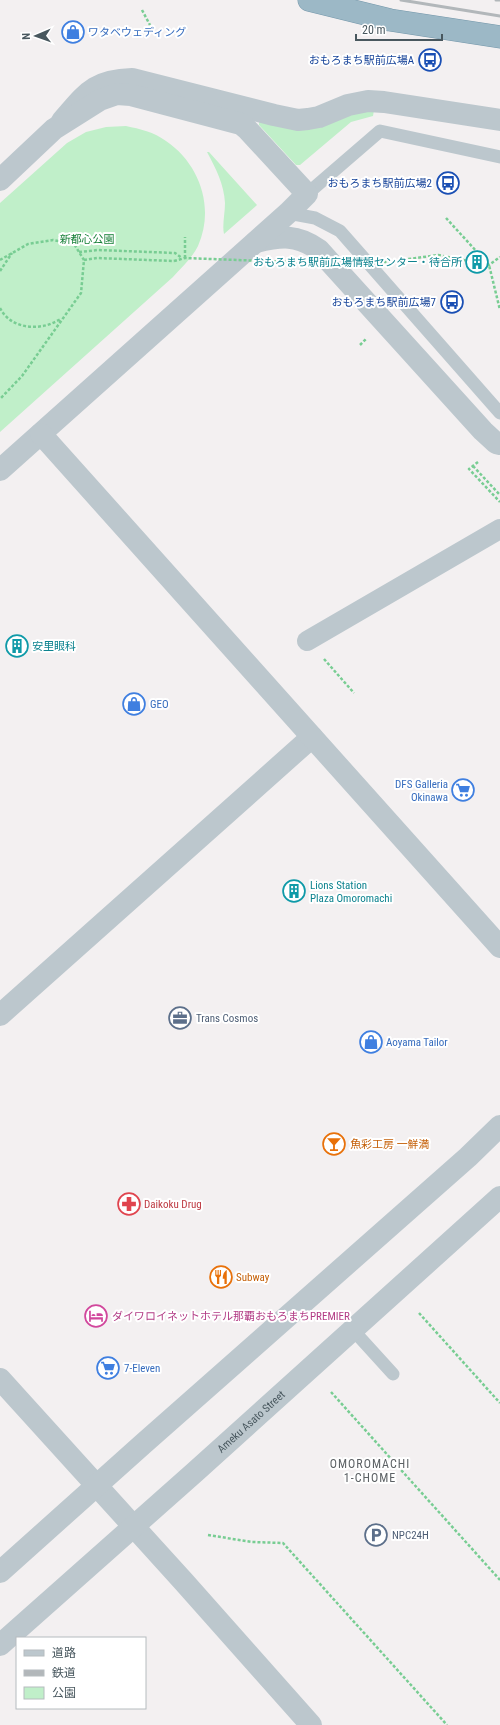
<svg xmlns="http://www.w3.org/2000/svg" width="500" height="1725" font-family="'Roboto Condensed','Noto Sans JP',sans-serif">
	<style>
		.green { fill: #c0efc9 }
		.lines { fill: none; stroke-linecap: round; stroke-linejoin: round }
		.trunk-casing { stroke: #7497aa; stroke-width: 23 }
		.path { stroke: #78cd93; stroke-width: 2.5; stroke-dasharray: 3 2; stroke-linecap: butt }
		.service { stroke: #bcc7cd; stroke-width: 13 }
		.pedestrian { stroke: #bcc7cd; stroke-width: 20 }
		.minor { stroke: #bcc7cd; stroke-width: 22 }
		.tertiary { stroke: #bcc7cd; stroke-width: 22 }
		.trunk { stroke: #9cb8c6; stroke-width: 22 }
		.rail { stroke: #b2b7ba; stroke-width: 3 }
		.path-bridge { stroke: #78cd93; stroke-width: 2.5; stroke-dasharray: 3 2; stroke-linecap: butt }
		.labels { text-anchor: middle; stroke-width: 4; stroke-linejoin: round; paint-order: stroke }
		.shop-label { font-size: 11px; fill: #366cbe; stroke: #fff; text-anchor: start }
		.transit-label { font-size: 11px; fill: #164399; stroke: #fff; text-anchor: end }
		.park-label { font-size: 11px; fill: #188039; stroke: #fff }
		.culture-label { font-size: 11px; fill: #0d838f; stroke: #fff; text-anchor: start }
		.service-label { font-size: 11px; fill: #4e5e75; stroke: #fff; text-anchor: start }
		.food-label { font-size: 11px; fill: #c56008; stroke: #fff; text-anchor: start }
		.health-label { font-size: 11px; fill: #be3a42; stroke: #fff; text-anchor: start }
		.hotel-label { font-size: 11px; fill: #b23c85; stroke: #fff; text-anchor: start }
		.street-label { font-size: 11px; fill: #48575e; stroke: #fff }
		.neighbourhood-label { font-size: 12px; letter-spacing: 1px; fill: #5d6265; stroke: #fff }
	</style>
	<rect width="100%" height="100%" fill="#f3f0f1"/>
	<path class="green" d="M 374,110 L 373,116 L 351,122 L 300,165 L 296,165 L 259,125 L 259,122 L 346,114 Z
		M 126,126 C 140,129 154,132 166,141 C 200,164 215,208 198,246 C 192,258 182,267 173,277 L 0,432 L 0,203 L 67,143 L 86,132 L 106,127 Z
		M 207,152 L 209,152 L 257,205 L 224,234 C 222,226 225,213 225,203 C 224,184 216,169 207,152 Z"/>
	<g class="lines">
		<g class="trunk-casing">
			<path id="trunk" d="M 309,0 L 390,20 L 500,37"/>
		</g>
		<path class="path" d="M 142,10 L 150,25
			M 446,218 L 489,265 L 500,310
			M 79,252 L 98,250 L 175,253 L 182,258
			M 185,258 L 185,237
			M 0,260 L 28,244 L 53,240 L 74,244 L 84,260 L 81,293 L 22,376 L 0,399
			M 84,260 L 97,258 L 174,261
			M 0,271 L 12,253
			M 0,308 C 8,324 26,329 43,326 C 49,325 55,322 61,319
			M 360,345 L 366,339
			M 478,462 L 469,469 L 500,502
			M 473,466 L 500,495
			M 324,659 L 354,693
			M 419,1313 L 500,1403
			M 331,1392 L 500,1580
			M 208,1535 L 252,1542 L 283,1543 L 447,1725"/>
		<path class="service" d="M 307,194 L 380,131 L 500,157
			M 288,213 L 315,218 L 340,231 L 500,413
			M 353,1330 L 393,1374"/>
		<path class="pedestrian" d="M 307,641 L 500,529"/>
		<path class="minor" d="M 62,121 C 86,94 93,80 132,79 L 274,115 L 298,120 L 308,119 L 319,117 L 348,105 L 368,101 L 384,102 L 500,120
			M 256,242 C 281,236 297,234 319,250 L 483,431 L 496,443 L 500,444
			M 0,1015 L 312,737"/>
		<g class="tertiary">
			<path d="M 0,180 L 54,129 L 100,100 L 117,94 L 131,95 L 241,124 L 247,129 L 307,194 L 288,213 L 0,470"/>
			<path d="M 41,434 L 500,947"/>
			<path d="M 0,1379 L 184,1582 L 311,1725"/>
			<path d="M 0,1572 L 143,1444 L 468,1157 L 500,1126"/>
			<path id="s1" d="M 0,1645 L 195,1472 L 500,1197"/>
		</g>
		<use href="#trunk" class="trunk"/>
		<path class="rail" d="M 401,0 L 500,16
			M 496,0 L 500,0"/>
		<path class="path-bridge" d="M 174,261 L 185,258 L 344,264 L 387,262 L 438,255 L 489,265 L 500,257"/>
	</g>
	<defs>
		<g id="shop-ring" transform="scale(1.15)"><circle r="9.5" fill="#fff" stroke="#3f7fe0" stroke-width="1.5"/><path d="M-5-2.5h2.3a2.7 3.5 0 0 1 5.4 0H5L5.5 6h-11ZM-1.5-2.5h3a1.5 2.3 0 0 0-3 0Z" fill="#3f7fe0"/></g>
		<g id="bus-ring" transform="scale(1.15)"><circle r="9.5" fill="#fff" stroke="#1a4fb4" stroke-width="1.5"/><path d="M-5-6H5V4H4V6H2V4H-2V6H-4V4H-5ZM-3.5-4V0h7V-4ZM-3.5 1.2v1.5H-2V1.2ZM2 1.2v1.5H3.5V1.2Z" fill="#1a4fb4"/></g>
		<g id="building-ring" transform="scale(1.15)"><circle r="9.5" fill="#fff" stroke="#0f9aa8" stroke-width="1.5"/><path d="M-4-6H4V6H1V3H-1V6H-4ZM-2.5-4.3h1.7v1.8h-1.7ZM.8-4.3h1.7v1.8H.8ZM-2.5-1h1.7V.8h-1.7ZM.8-1h1.7V.8H.8Z" fill="#0f9aa8"/></g>
		<g id="supermarket-ring" transform="scale(1.15)"><circle r="9.5" fill="#fff" stroke="#3f7fe0" stroke-width="1.5"/><path d="M-6-5.5h2.5l.6 2H6L4.5 2H-2.5L-4.4-4H-6ZM-1.5 3.2a1.3 1.3 0 1 0 .1 0ZM3 3.2a1.3 1.3 0 1 0 .1 0Z" fill="#3f7fe0"/></g>
		<g id="office-ring" transform="scale(1.15)"><circle r="9.5" fill="#fff" stroke="#5c6f8a" stroke-width="1.5"/><path d="M-6-3h4V-5.5h4V-3h4V5H-6ZM-1-4.5V-3h2v-1.5ZM-6 0V1H6V0Z" fill="#5c6f8a"/></g>
		<g id="bar-ring" transform="scale(1.15)"><circle r="9.5" fill="#fff" stroke="#e8710a" stroke-width="1.5"/><path d="M-6-5H6L.8 .8V4.5H3.5V6h-7V4.5H-.8V.8Z" fill="#e8710a"/></g>
		<g id="pharmacy-ring" transform="scale(1.15)"><circle r="9.5" fill="#fff" stroke="#e0444e" stroke-width="1.5"/><path d="M-2-6h4v4h4v4h-4v4h-4v-4h-4v-4h4Z" fill="#e0444e"/></g>
		<g id="restaurant-ring" transform="scale(1.15)"><circle r="9.5" fill="#fff" stroke="#e8710a" stroke-width="1.5"/><path d="M-5-6h1v4h1v-4h1v4h1v-4h1v5L-1.5 .5V6h-2V.5L-5-1ZM5-6V6H3V1.5H1.5Q1.5-4 5-6Z" fill="#e8710a"/></g>
		<g id="hotel-ring" transform="scale(1.15)"><circle r="9.5" fill="#fff" stroke="#d1479c" stroke-width="1.5"/><path d="M-6-4.5h1.5V1H6V5H4.5V3h-9V5H-6ZM-4 0a1.8 1.8 0 1 1 3.6 0ZM.5 0V-2.5h3Q6-2.5 6 0Z" fill="#d1479c"/></g>
		<g id="parking-ring" transform="scale(1.15)"><circle r="9.5" fill="#fff" stroke="#5c6f8a" stroke-width="1.5"/><path d="M-3.5-5.5H1a3.5 3.5 0 0 1 0 7H-1V5.5H-3.5ZM-1-3.4V-.6H.8a1.4 1.4 0 0 0 0-2.8Z" fill="#5c6f8a"/></g>
	</defs>
	<g fill-rule="evenodd">
		<use href="#shop-ring" x="73" y="32"/>
		<use href="#bus-ring" x="430" y="60"/>
		<use href="#bus-ring" x="448" y="183"/>
		<use href="#building-ring" x="477" y="262"/>
		<use href="#bus-ring" x="452" y="302"/>
		<use href="#building-ring" x="17" y="646"/>
		<use href="#shop-ring" x="134" y="704"/>
		<use href="#supermarket-ring" x="463" y="790"/>
		<use href="#building-ring" x="294" y="891"/>
		<use href="#office-ring" x="180" y="1018"/>
		<use href="#shop-ring" x="371" y="1042"/>
		<use href="#bar-ring" x="334" y="1144"/>
		<use href="#pharmacy-ring" x="129" y="1204"/>
		<use href="#restaurant-ring" x="221" y="1277"/>
		<use href="#hotel-ring" x="96" y="1316"/>
		<use href="#supermarket-ring" x="108" y="1368"/>
		<use href="#parking-ring" x="376" y="1535"/>
	</g>
	<g class="labels">
		<g class="shop-label">
			<text x="88" y="36">ワタベウェディング</text>
			<text x="150" y="708">GEO</text>
			<text x="448" y="788" text-anchor="end">DFS Galleria<tspan x="448" dy="13">Okinawa</tspan></text>
			<text x="386" y="1046">Aoyama Tailor</text>
			<text x="124" y="1372">7-Eleven</text>
		</g>
		<g class="transit-label">
			<text x="414" y="64">おもろまち駅前広場A</text>
			<text x="432" y="187">おもろまち駅前広場2</text>
			<text x="436" y="306">おもろまち駅前広場7</text>
		</g>
		<g class="park-label">
			<text x="87" y="243">新都心公園</text>
		</g>
		<g class="culture-label">
			<text x="462" y="266" text-anchor="end">おもろまち駅前広場情報センター・待合所</text>
			<text x="32" y="650">安里眼科</text>
			<text x="310" y="889">Lions Station<tspan x="310" dy="13">Plaza Omoromachi</tspan></text>
		</g>
		<g class="service-label">
			<text x="196" y="1022">Trans Cosmos</text>
			<text x="392" y="1539">NPC24H</text>
		</g>
		<g class="food-label">
			<text x="350" y="1148">魚彩工房 一鮮満</text>
			<text x="236" y="1281">Subway</text>
		</g>
		<g class="health-label">
			<text x="144" y="1208">Daikoku Drug</text>
		</g>
		<g class="hotel-label">
			<text x="112" y="1320">ダイワロイネットホテル那覇おもろまちPREMIER</text>
		</g>
		<g class="street-label">
			<text dy="4" stroke="none"><textPath href="#s1" startOffset="336">Ameku Asato Street</textPath></text>
		</g>
		<g class="neighbourhood-label">
			<text x="370" y="1468">OMOROMACHI<tspan x="370" dy="14">1-CHOME</tspan></text>
		</g>
	</g>
	<rect x="16" y="1637" width="130" height="72" fill="#ffffff" stroke="#b6bcbf"/>
	<rect x="24" y="1650" width="20" height="6" fill="#bcc7cd" stroke="#b6bcbf"/>
	<text x="52" y="1657" font-size="12" fill="#48575e">道路</text>
	<rect x="24" y="1670" width="20" height="6" fill="#b2b7ba" stroke="#b6bcbf"/>
	<text x="52" y="1677" font-size="12" fill="#48575e">鉄道</text>
	<rect x="24" y="1687" width="20" height="12" fill="#c0efc9" stroke="#b6bcbf"/>
	<text x="52" y="1697" font-size="12" fill="#48575e">公園</text>
	<g transform="translate(36 36) rotate(268)" stroke="#ffffff" stroke-width="3" paint-order="stroke">
	<path d="M0-3L7 15L0 10L-7 15Z" fill="#48575e"/>
	<text y="-6" font-size="11" font-weight="bold" text-anchor="middle" fill="#48575e">N</text>
	</g>
	<path d="M356 34v6h86v-6" fill="none" stroke="#48575e" stroke-width="2"/>
	<text x="362" y="34" font-size="12" fill="#48575e" stroke="#ffffff" stroke-width="3" paint-order="stroke">20 m</text>
</svg>
